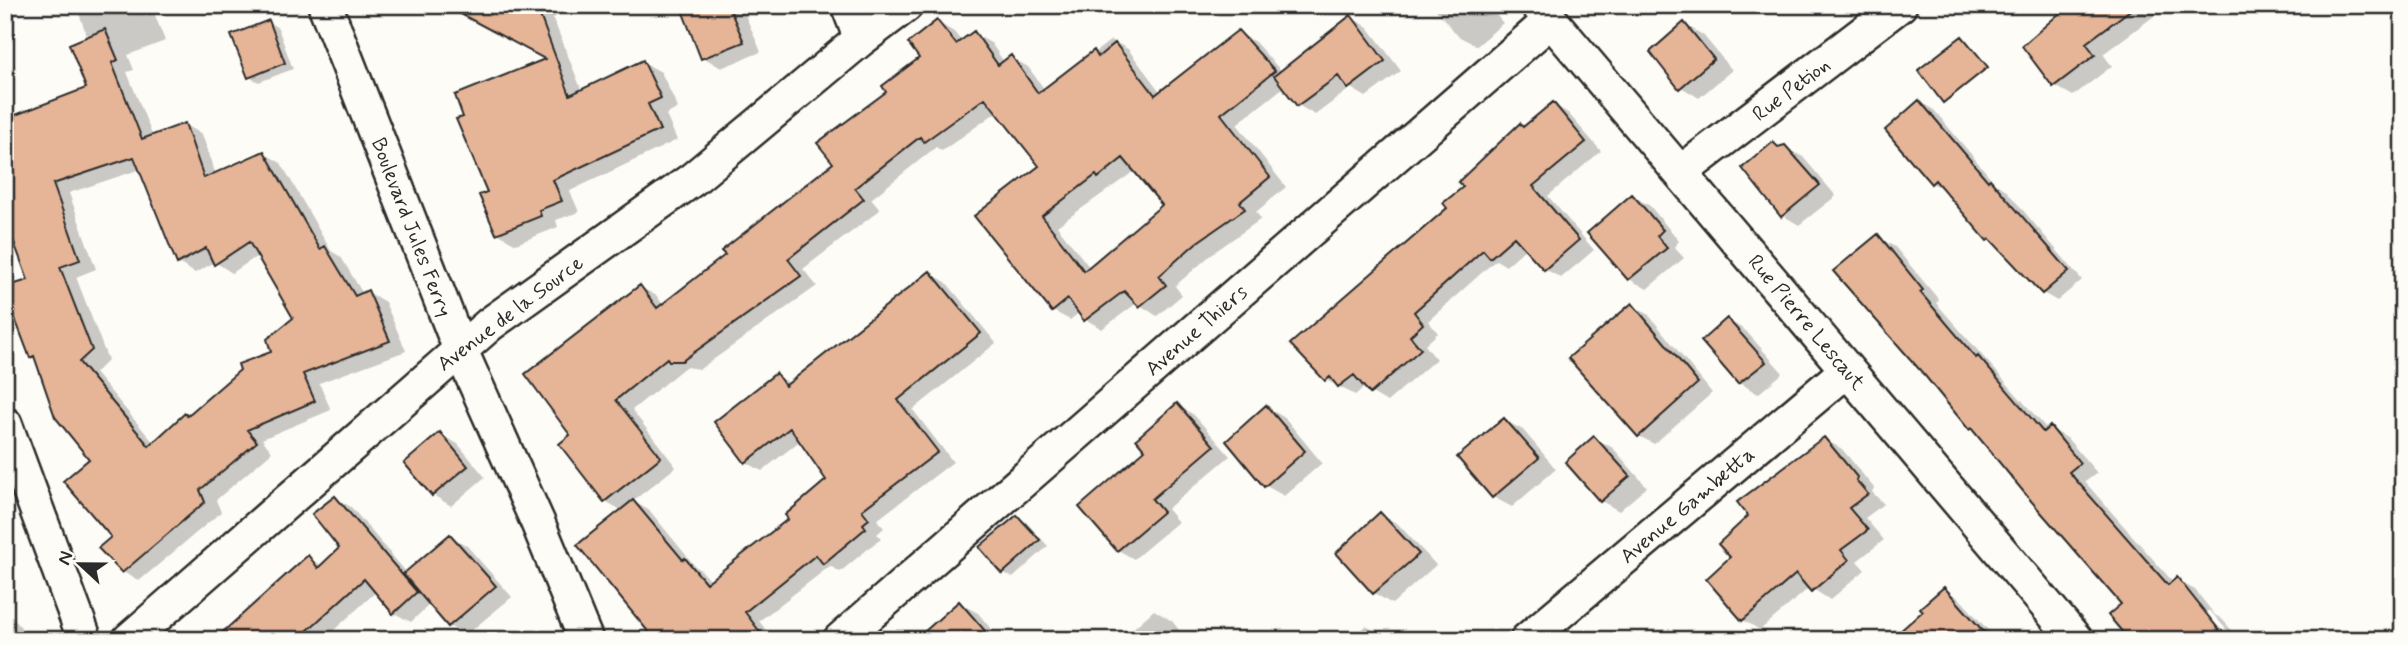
<svg xmlns="http://www.w3.org/2000/svg" width="2408" height="645" font-family="Mynerve,sans-serif">
	<style>
		.shadow { fill: #0003; fill-rule: evenodd }
		.building { fill: #e6b597; stroke: #2b2b2b; stroke-width: 2; fill-rule: evenodd }
		.lines { fill: none; stroke-linecap: round; stroke-linejoin: round }
		.minor-casing { stroke: #2b2b2b; stroke-width: 38 }
		.minor { stroke: #fdfcf7; stroke-width: 33 }
		.labels { text-anchor: middle; stroke-width: 5; stroke-linejoin: round; paint-order: stroke }
		.street-label { font-size: 21px; fill: #2b2b2b; stroke: #fdfcf7 }
	</style>
	<rect width="100%" height="100%" fill="#fdfcf7"/>
	<filter id="ink" filterUnits="userSpaceOnUse"><feTurbulence type="fractalNoise" baseFrequency=".0143" numOctaves="2"/><feDisplacementMap in="SourceGraphic" scale="14" xChannelSelector="R" yChannelSelector="G"/><feConvolveMatrix kernelMatrix="1 2 1 2 8 2 1 2 1" color-interpolation-filters="sRGB"/></filter>
	<g filter="url(#ink)">
		<path class="shadow" d="M 76,5 L 151,5 L 165,41 L 128,55 L 134,70 L 127,72 L 153,137 L 185,125 L 202,134 L 216,175 L 264,153 L 281,163 L 331,251 L 341,257 L 363,294 L 368,292 L 385,302 L 406,351 L 319,383 L 331,410 L 262,439 L 272,452 L 216,500 L 221,512 L 139,581 L 123,572 L 92,459 L 37,360 L 32,357 L 30,281 L 5,212 L 88,89 L 88,39 ZM 141,169 L 178,263 L 195,273 L 215,262 L 232,273 L 259,255 L 296,319 L 274,353 L 154,443 L 95,373 L 108,360 L 76,277 L 96,269 L 69,193 Z
			M 483,5 L 559,5 L 562,13 L 553,18 L 582,91 L 643,62 L 661,72 L 678,108 L 666,115 L 677,140 L 570,191 L 579,212 L 556,220 L 558,227 L 516,244 L 497,233 L 489,193 L 548,59 Z
			M 682,5 L 741,5 L 761,52 L 721,68 L 703,57 Z
			M 1121,5 L 1133,5 L 1128,9 Z
			M 1432,5 L 1488,5 L 1503,23 L 1477,46 L 1458,36 Z
			M 2072,5 L 2169,5 L 2103,54 L 2112,66 L 2073,96 L 2055,86 Z
			M 1352,18 L 1368,27 L 1401,71 L 1366,97 L 1351,88 L 1315,115 L 1298,105 L 1284,87 L 1237,124 L 1286,187 L 1256,212 L 1261,219 L 1213,253 L 1175,286 L 1182,295 L 1157,316 L 1137,303 L 1102,329 L 1085,319 L 1080,312 L 1070,320 L 1053,311 L 977,216 L 1041,166 L 998,111 L 942,151 L 936,147 L 871,199 L 880,210 L 803,269 L 817,286 L 700,369 L 685,367 L 632,410 L 676,467 L 633,501 L 650,511 L 695,566 L 701,570 L 711,581 L 790,519 L 829,480 L 801,440 L 762,471 L 746,462 L 776,375 L 791,384 L 930,273 L 946,282 L 996,343 L 913,410 L 953,462 L 877,520 L 884,528 L 877,534 L 881,538 L 840,572 L 830,566 L 759,621 L 774,640 L 658,640 L 623,511 L 605,501 L 573,435 L 640,287 L 657,296 L 663,305 L 728,256 L 835,164 L 888,92 L 921,59 L 937,22 L 954,32 L 962,42 L 974,34 L 991,43 L 1004,62 L 1011,57 L 1028,67 L 1045,90 L 1111,40 L 1128,49 L 1161,93 L 1238,32 L 1255,42 L 1282,72 ZM 1136,170 L 1165,206 L 1090,268 L 1057,226 Z
			M 269,22 L 278,28 L 293,69 L 259,82 L 249,77 Z
			M 1684,24 L 1703,35 L 1732,70 L 1699,98 L 1681,87 Z
			M 5,44 L 10,56 L 5,58 Z
			M 1920,102 L 1934,110 L 1996,184 L 2005,189 L 2082,280 L 2057,301 L 2043,293 L 2000,247 L 1988,240 L 1947,191 L 1932,183 Z
			M 1553,104 L 1568,113 L 1601,151 L 1548,196 L 1594,250 L 1561,278 L 1545,269 L 1526,248 L 1506,266 L 1496,260 L 1428,321 L 1438,333 L 1425,345 L 1436,359 L 1387,402 L 1372,393 L 1366,386 L 1355,395 L 1326,380 L 1466,188 L 1520,125 L 1525,128 Z
			M 1773,144 L 1780,148 L 1785,147 L 1803,157 L 1836,196 L 1799,225 L 1782,215 Z
			M 1633,196 L 1650,206 L 1679,241 L 1674,247 L 1684,258 L 1647,289 L 1629,279 Z
			M 1878,237 L 1895,247 L 1939,300 L 1936,303 L 2048,430 L 2050,428 L 2067,438 L 2097,473 L 2085,482 L 2174,583 L 2177,580 L 2195,590 L 2215,615 L 2222,619 L 2240,640 L 2131,640 L 2123,604 L 1977,432 L 1970,428 ZM 2205,611 L 2210,611 L 2233,637 L 2230,640 Z
			M 1632,305 L 1648,314 L 1712,393 L 1654,444 L 1639,436 Z
			M 1728,320 L 1746,331 L 1783,373 L 1758,394 L 1740,383 L 1703,342 Z
			M 1178,405 L 1194,415 L 1230,456 L 1167,509 L 1178,522 L 1134,559 L 1118,550 L 1147,450 Z
			M 1266,407 L 1285,418 L 1322,463 L 1284,496 L 1266,486 Z
			M 1504,420 L 1523,430 L 1556,469 L 1512,507 L 1493,497 L 1459,458 Z
			M 440,434 L 458,444 L 485,477 L 451,506 L 433,495 Z
			M 1595,438 L 1613,448 L 1647,487 L 1619,511 L 1601,501 Z
			M 1824,439 L 1842,449 L 1874,488 L 1872,492 L 1884,504 L 1865,518 L 1884,540 L 1857,561 L 1865,570 L 1830,600 L 1810,587 L 1760,630 L 1743,620 L 1732,558 L 1751,516 Z
			M 335,498 L 351,507 L 407,573 L 451,536 L 467,546 L 512,597 L 466,635 L 449,626 L 430,604 L 411,622 L 394,613 L 377,591 L 323,640 L 216,640 L 308,558 L 323,566 L 342,548 Z
			M 1380,514 L 1398,524 L 1436,565 L 1392,604 L 1374,593 Z
			M 1017,517 L 1026,522 L 1048,546 L 1013,578 L 1003,572 Z
			M 1945,589 L 1960,599 L 1997,640 L 1892,640 L 1925,612 Z
			M 959,603 L 978,613 L 1000,640 L 919,640 Z
			M 5,609 L 32,640 L 5,640 Z
			M 1154,610 L 1172,621 L 1187,640 L 1120,640 Z
			M 1366,626 L 1384,636 L 1387,640 L 1349,640 Z
			M 1660,635 L 1668,640 L 1654,640 Z"/>
		<path class="building" d="M 444,5 L 536,5 L 570,95 L 643,60 L 661,98 L 648,104 L 660,130 L 553,180 L 562,201 L 539,210 L 541,216 L 496,234 L 479,195 L 487,192 L 456,119 L 463,117 L 455,95 L 545,59 Z
			M 680,5 L 728,5 L 744,42 L 701,59 Z
			M 2069,5 L 2137,5 L 2086,43 L 2095,55 L 2053,87 L 2022,46 Z
			M 1351,15 L 1385,61 L 1348,89 L 1338,76 L 1297,106 L 1274,76 Z
			M 269,20 L 285,63 L 248,78 L 231,35 Z
			M 937,20 L 956,44 L 974,31 L 998,65 L 1011,55 L 1038,93 L 1094,50 L 1098,57 L 1115,43 L 1155,95 L 1238,30 L 1275,71 L 1221,114 L 1270,177 L 1240,202 L 1245,209 L 1196,243 L 1159,276 L 1166,285 L 1139,307 L 1124,291 L 1084,321 L 1068,299 L 1052,312 L 974,216 L 1039,166 L 985,98 L 924,142 L 920,137 L 855,188 L 864,199 L 788,259 L 801,276 L 682,361 L 669,361 L 667,358 L 616,400 L 661,457 L 604,502 L 559,444 L 570,435 L 525,374 L 640,285 L 657,308 L 725,255 L 721,251 L 833,163 L 817,143 L 886,92 L 882,86 L 919,58 L 908,43 ZM 1123,158 L 1162,205 L 1084,271 L 1042,216 L 1096,175 L 1098,178 Z
			M 1684,22 L 1714,59 L 1679,89 L 1650,52 Z
			M 105,29 L 118,60 L 112,63 L 142,139 L 185,123 L 204,178 L 264,151 L 320,249 L 325,246 L 355,296 L 368,290 L 390,341 L 303,374 L 315,401 L 247,430 L 257,442 L 200,490 L 205,502 L 122,573 L 98,548 L 111,537 L 63,481 L 89,459 L 55,417 L 34,356 L 30,358 L 5,292 L 5,287 L 28,280 L 5,218 L 5,119 L 86,88 L 69,44 ZM 134,157 L 177,264 L 206,248 L 214,265 L 249,242 L 293,318 L 267,339 L 271,352 L 238,364 L 240,370 L 187,416 L 185,413 L 149,446 L 79,362 L 92,350 L 60,267 L 80,260 L 53,184 Z
			M 1962,36 L 1988,67 L 1943,103 L 1918,70 Z
			M 1919,100 L 1988,181 L 1990,179 L 2069,271 L 2042,294 L 1990,239 L 1987,241 L 1935,180 L 1931,184 L 1885,130 Z
			M 1553,102 L 1586,142 L 1533,186 L 1579,240 L 1544,270 L 1514,237 L 1490,258 L 1483,250 L 1414,312 L 1423,324 L 1410,336 L 1421,349 L 1370,394 L 1354,375 L 1338,387 L 1330,377 L 1325,381 L 1290,344 L 1447,208 L 1443,203 L 1463,187 L 1458,182 L 1520,123 L 1523,127 Z
			M 1773,142 L 1778,147 L 1785,145 L 1820,185 L 1781,217 L 1742,168 Z
			M 1632,194 L 1663,230 L 1657,236 L 1667,248 L 1628,280 L 1587,233 Z
			M 1878,234 L 1923,290 L 1920,292 L 1976,358 L 1978,356 L 2043,432 L 2050,426 L 2080,463 L 2069,472 L 2168,585 L 2177,577 L 2227,640 L 2129,640 L 2108,615 L 2121,604 L 2032,502 L 1971,428 L 1969,430 L 1926,377 L 1833,271 Z
			M 930,271 L 981,333 L 898,400 L 938,452 L 862,510 L 869,519 L 863,524 L 866,528 L 823,564 L 816,555 L 745,612 L 766,640 L 655,640 L 577,545 L 633,500 L 683,560 L 685,558 L 706,583 L 788,519 L 785,515 L 826,480 L 790,428 L 745,463 L 714,422 L 776,373 L 785,386 Z
			M 1632,303 L 1698,383 L 1638,437 L 1568,358 Z
			M 1727,318 L 1766,362 L 1738,384 L 1701,341 Z
			M 1177,403 L 1214,446 L 1152,499 L 1163,512 L 1117,551 L 1079,507 L 1145,450 L 1136,439 Z
			M 1266,405 L 1305,451 L 1264,487 L 1226,441 Z
			M 1504,418 L 1539,458 L 1492,498 L 1457,457 Z
			M 440,432 L 468,466 L 432,496 L 404,463 Z
			M 1594,436 L 1630,476 L 1600,502 L 1565,462 Z
			M 1824,437 L 1857,477 L 1856,480 L 1868,494 L 1849,508 L 1868,530 L 1841,550 L 1849,560 L 1811,592 L 1796,574 L 1742,621 L 1706,579 L 1730,557 L 1718,544 L 1748,516 L 1737,502 Z
			M 335,496 L 417,592 L 393,614 L 364,579 L 297,640 L 214,640 L 308,555 L 318,568 L 339,548 L 312,514 Z
			M 1380,512 L 1419,554 L 1373,594 L 1336,553 Z
			M 1017,515 L 1040,540 L 1002,574 L 979,547 Z
			M 450,534 L 496,586 L 448,627 L 403,574 Z
			M 1944,587 L 1991,640 L 1890,640 L 1923,611 L 1920,608 Z
			M 959,601 L 993,640 L 915,640 Z"/>
		<g class="lines">
			<g class="minor-casing">
				<path id="minor" d="M 325,5 L 460,349 L 538,523 L 586,640
					M 848,5 L 861,39
					M 1538,5 L 2076,640
					M 1681,172 L 1900,5
					M 5,424 L 85,640
					M 129,640 L 490,324 L 693,179 L 861,39 L 906,5
					M 840,640 L 1551,20
					M 1527,640 L 1847,370"/>
			</g>
			<use href="#minor" class="minor"/>
		</g>
	</g>
	<g class="labels">
		<g class="street-label">
			<text transform="translate(1791 89) rotate(-37)" y="7">Rue Petion</text>
			<text transform="translate(412 227) rotate(69)" y="7">Boulevard Jules Ferry</text>
			<text transform="translate(510 313) rotate(-37)" y="7">Avenue de la Source</text>
			<text transform="translate(1807 322) rotate(50)" y="7">Rue Pierre Lescaut</text>
			<text transform="translate(1196 330) rotate(-41)" y="7">Avenue Thiers</text>
			<text transform="translate(1687 505) rotate(-40)" y="7">Avenue Gambetta</text>
		</g>
	</g>
	<rect width="2408" height="645" fill="none" stroke="#fdfcf7" stroke-width="28"/>
	<rect x="14" y="14" width="2380" height="617" fill="none" stroke="#2b2b2b" stroke-width="2.5" filter="url(#ink)"/>
	<g transform="translate(80 564) rotate(292)" stroke="#fdfcf7" stroke-width="5" paint-order="stroke">
	<path d="M0-5L12 26L0 18L-12 26Z" fill="#2b2b2b"/>
	<text y="-10" font-size="19" font-weight="bold" text-anchor="middle" fill="#2b2b2b">N</text>
	</g>
</svg>
